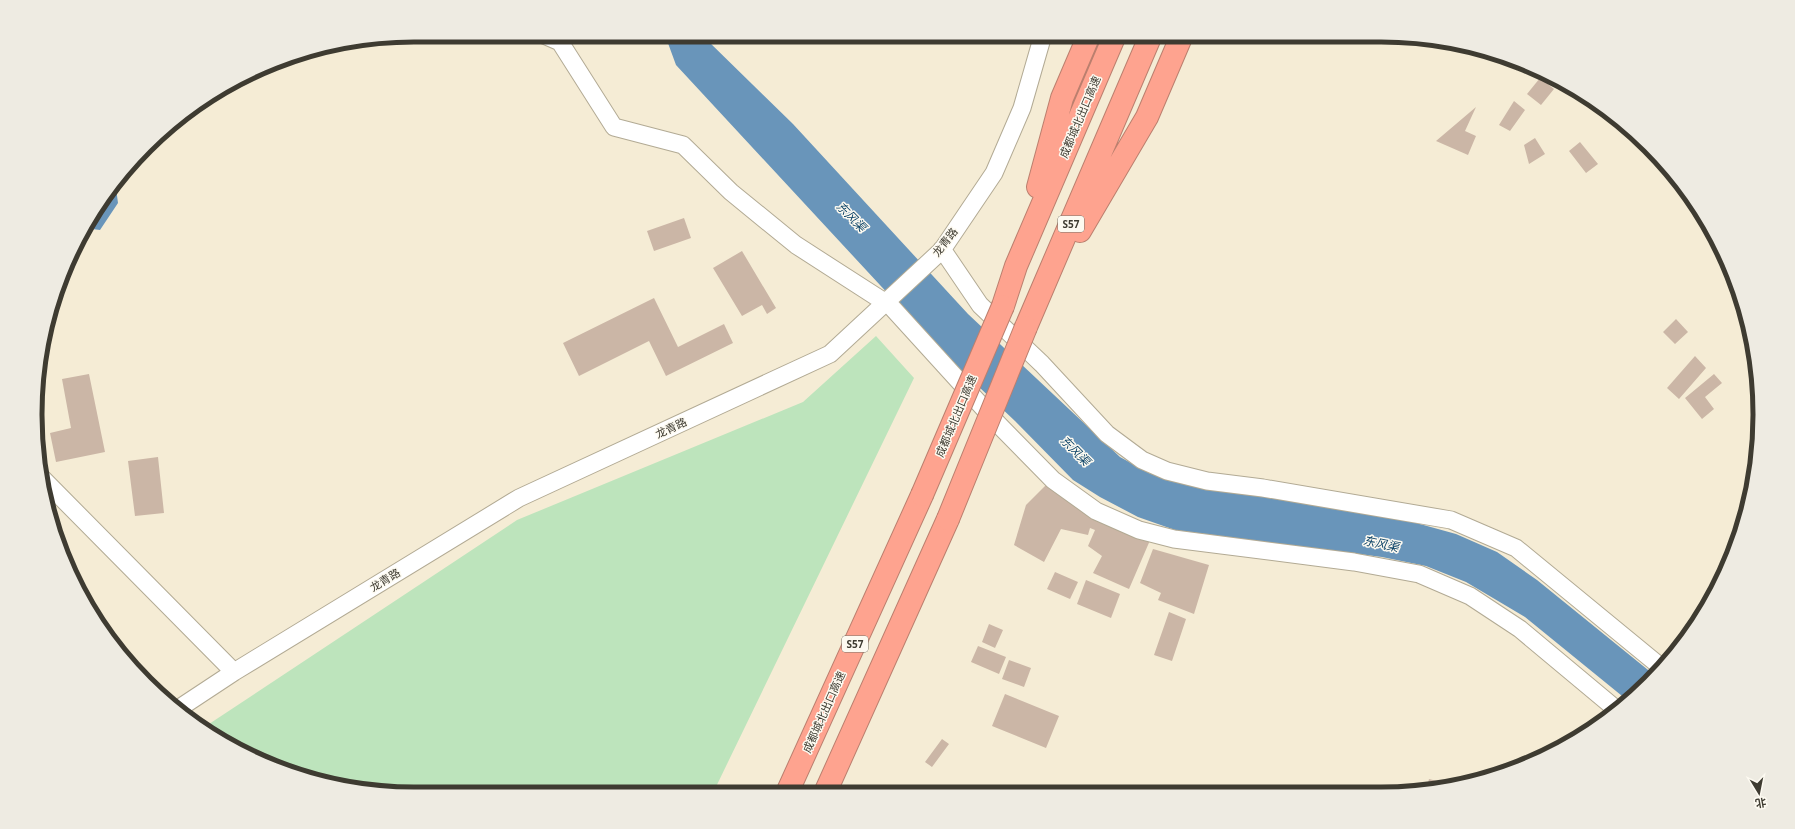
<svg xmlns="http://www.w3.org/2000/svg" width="1795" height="829" font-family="'Open Sans','Noto Sans SC',sans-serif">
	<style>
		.green { fill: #bde4bc }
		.water { fill: #6995ba }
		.building { fill: #cbb6a6 }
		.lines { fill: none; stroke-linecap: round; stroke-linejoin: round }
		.minor-casing { stroke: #b2aa94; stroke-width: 19 }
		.highway-casing { stroke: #bb7f6e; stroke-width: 24 }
		.minor { stroke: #fff; stroke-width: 17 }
		.highway { stroke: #fea38f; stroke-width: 22 }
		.highway-bridge-casing { stroke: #bb7f6e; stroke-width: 24; stroke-linecap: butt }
		.highway-bridge { stroke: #fea38f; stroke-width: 22 }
		.labels { text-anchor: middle; stroke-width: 3; stroke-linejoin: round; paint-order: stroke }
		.shield { fill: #fdfaf1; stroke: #77746b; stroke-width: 1 }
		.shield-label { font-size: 10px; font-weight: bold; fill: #3e3b31 }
		.street-label { font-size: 11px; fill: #3e3b31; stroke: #fdfaf1 }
		.water-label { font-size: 12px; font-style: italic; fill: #0c4367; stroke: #fdfaf1 }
		.rim { fill: none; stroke: #3e3b31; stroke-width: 5 }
	</style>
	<rect width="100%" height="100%" fill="#f5ecd5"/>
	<path class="green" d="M 876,336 L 914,378 L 713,793 L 414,794 L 341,787 L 269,765 L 206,726 L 517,520 L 803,402 Z"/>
	<path class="water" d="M 665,35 L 704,35 L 706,39 L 793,124 L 968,314 L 1120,457 L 1149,473 L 1186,485 L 1283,499 L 1409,521 L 1456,534 L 1497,552 L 1537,580 L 1653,674 L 1627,700 L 1525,617 L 1466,582 L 1426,566 L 1382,557 L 1175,530 L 1138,517 L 1100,497 L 1073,480 L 1015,421 L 943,353 L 676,65 Z
		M 116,188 L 118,203 L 100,230 L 84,228 Z"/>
	<path class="building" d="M 1540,78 L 1554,89 L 1541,105 L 1527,94 Z
		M 1514,101 L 1525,110 L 1510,131 L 1499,125 Z
		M 1476,107 L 1465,131 L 1476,136 L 1468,155 L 1436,141 Z
		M 1535,138 L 1545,154 L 1529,164 L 1524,145 Z
		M 1580,142 L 1598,164 L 1586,173 L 1569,151 Z
		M 684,218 L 691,238 L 654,251 L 647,231 Z
		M 742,251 L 776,308 L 767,314 L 762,305 L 742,316 L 713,268 Z
		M 654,298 L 678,347 L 724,324 L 733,343 L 666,376 L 649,341 L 579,376 L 563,343 Z
		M 1676,319 L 1688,332 L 1675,344 L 1663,332 Z
		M 1695,356 L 1706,368 L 1679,399 L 1667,388 Z
		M 89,374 L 105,452 L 56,462 L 50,433 L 71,428 L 62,379 Z
		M 1714,374 L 1722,383 L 1705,397 L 1714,409 L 1702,419 L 1685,398 Z
		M 158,457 L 164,513 L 135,516 L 128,461 Z
		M 1048,483 L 1151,538 L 1129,589 L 1093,573 L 1102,556 L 1088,546 L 1095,530 L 1090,528 L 1088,535 L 1061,529 L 1044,562 L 1014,545 L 1026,505 Z
		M 1153,549 L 1209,565 L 1194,614 L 1158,600 L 1161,593 L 1140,583 Z
		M 1055,572 L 1078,582 L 1070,599 L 1047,589 Z
		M 1086,580 L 1120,594 L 1111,618 L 1077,604 Z
		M 1169,612 L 1186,619 L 1172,661 L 1154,655 Z
		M 989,624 L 1003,630 L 995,648 L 982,642 Z
		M 978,646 L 1006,657 L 999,674 L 971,662 Z
		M 1009,660 L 1031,668 L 1024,687 L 1002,679 Z
		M 1005,694 L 1059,716 L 1046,748 L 992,726 Z
		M 942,739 L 949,744 L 932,767 L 925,762 Z
		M 1429,779 L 1453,785 L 1426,791 Z"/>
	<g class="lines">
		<g class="minor-casing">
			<path id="minor" d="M 544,35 L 560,42 L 614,127 L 683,145 L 731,192 L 796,245 L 886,303
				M 942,249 L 980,305 L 1042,364 L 1107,434 L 1142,460 L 1167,471 L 1207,481 L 1263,488 L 1451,520 L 1516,548 L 1661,667
				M 887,302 L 998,424 L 1053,480 L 1096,511 L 1139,530 L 1174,539 L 1354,562 L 1419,574 L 1470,596 L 1520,629 L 1617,710
				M 41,477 L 234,672
				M 178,709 L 234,672 L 519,498 L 830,354 L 942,250 L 994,173 L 1022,108 L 1043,35"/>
		</g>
		<g class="highway-casing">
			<path id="highway" d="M 1038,187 L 1062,98 L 1089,35
				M 1080,231 L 1147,117 L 1182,35
				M 1003,306 L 1016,266 L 1115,35
				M 1026,327 L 1151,35
				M 787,793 L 922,495
				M 825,793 L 948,519"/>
		</g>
		<use href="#minor" class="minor"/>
		<use href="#highway" class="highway"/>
		<g class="highway-bridge-casing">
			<path id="highway-bridge" d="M 922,495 L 1003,306
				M 948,519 L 1026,327"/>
		</g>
		<use href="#highway-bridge" class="highway-bridge"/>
	</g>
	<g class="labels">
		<g class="shield">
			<rect x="1058" y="216" width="26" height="16" rx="3"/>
			<rect x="842" y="636" width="26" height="16" rx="3"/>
		</g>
		<g class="shield-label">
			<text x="1071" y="228">S57</text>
			<text x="855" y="648">S57</text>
		</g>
		<g class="street-label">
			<text transform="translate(1080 117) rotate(-67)" y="4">成都城北出口高速</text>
			<text transform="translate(945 242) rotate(-52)" y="4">龙青路</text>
			<text transform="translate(956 416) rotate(-67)" y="4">成都城北出口高速</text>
			<text transform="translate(671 428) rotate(-25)" y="4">龙青路</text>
			<text transform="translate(385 580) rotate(-31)" y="4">龙青路</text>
			<text transform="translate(824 712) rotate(-66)" y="4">成都城北出口高速</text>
		</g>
		<g class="water-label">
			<text transform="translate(851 217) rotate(45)" y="4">东风渠</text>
			<text transform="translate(1075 451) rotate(45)" y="4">东风渠</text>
			<text transform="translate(1381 544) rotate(12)" y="4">东风渠</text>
		</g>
	</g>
	<path d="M0 0H1795V829H0ZM414 42H1381A372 372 0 0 1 1753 414V415A372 372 0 0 1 1381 787H414A372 372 0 0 1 42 415V414A372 372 0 0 1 414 42Z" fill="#eeebe2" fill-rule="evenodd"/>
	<path class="rim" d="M414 42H1381A372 372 0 0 1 1753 414V415A372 372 0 0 1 1381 787H414A372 372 0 0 1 42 415V414A372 372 0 0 1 414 42Z"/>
	<g transform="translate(1759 793) rotate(170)" stroke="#fdfaf1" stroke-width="3" paint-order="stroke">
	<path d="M0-3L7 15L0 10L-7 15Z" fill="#3e3b31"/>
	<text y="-6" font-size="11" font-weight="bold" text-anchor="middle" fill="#3e3b31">北</text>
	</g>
</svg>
